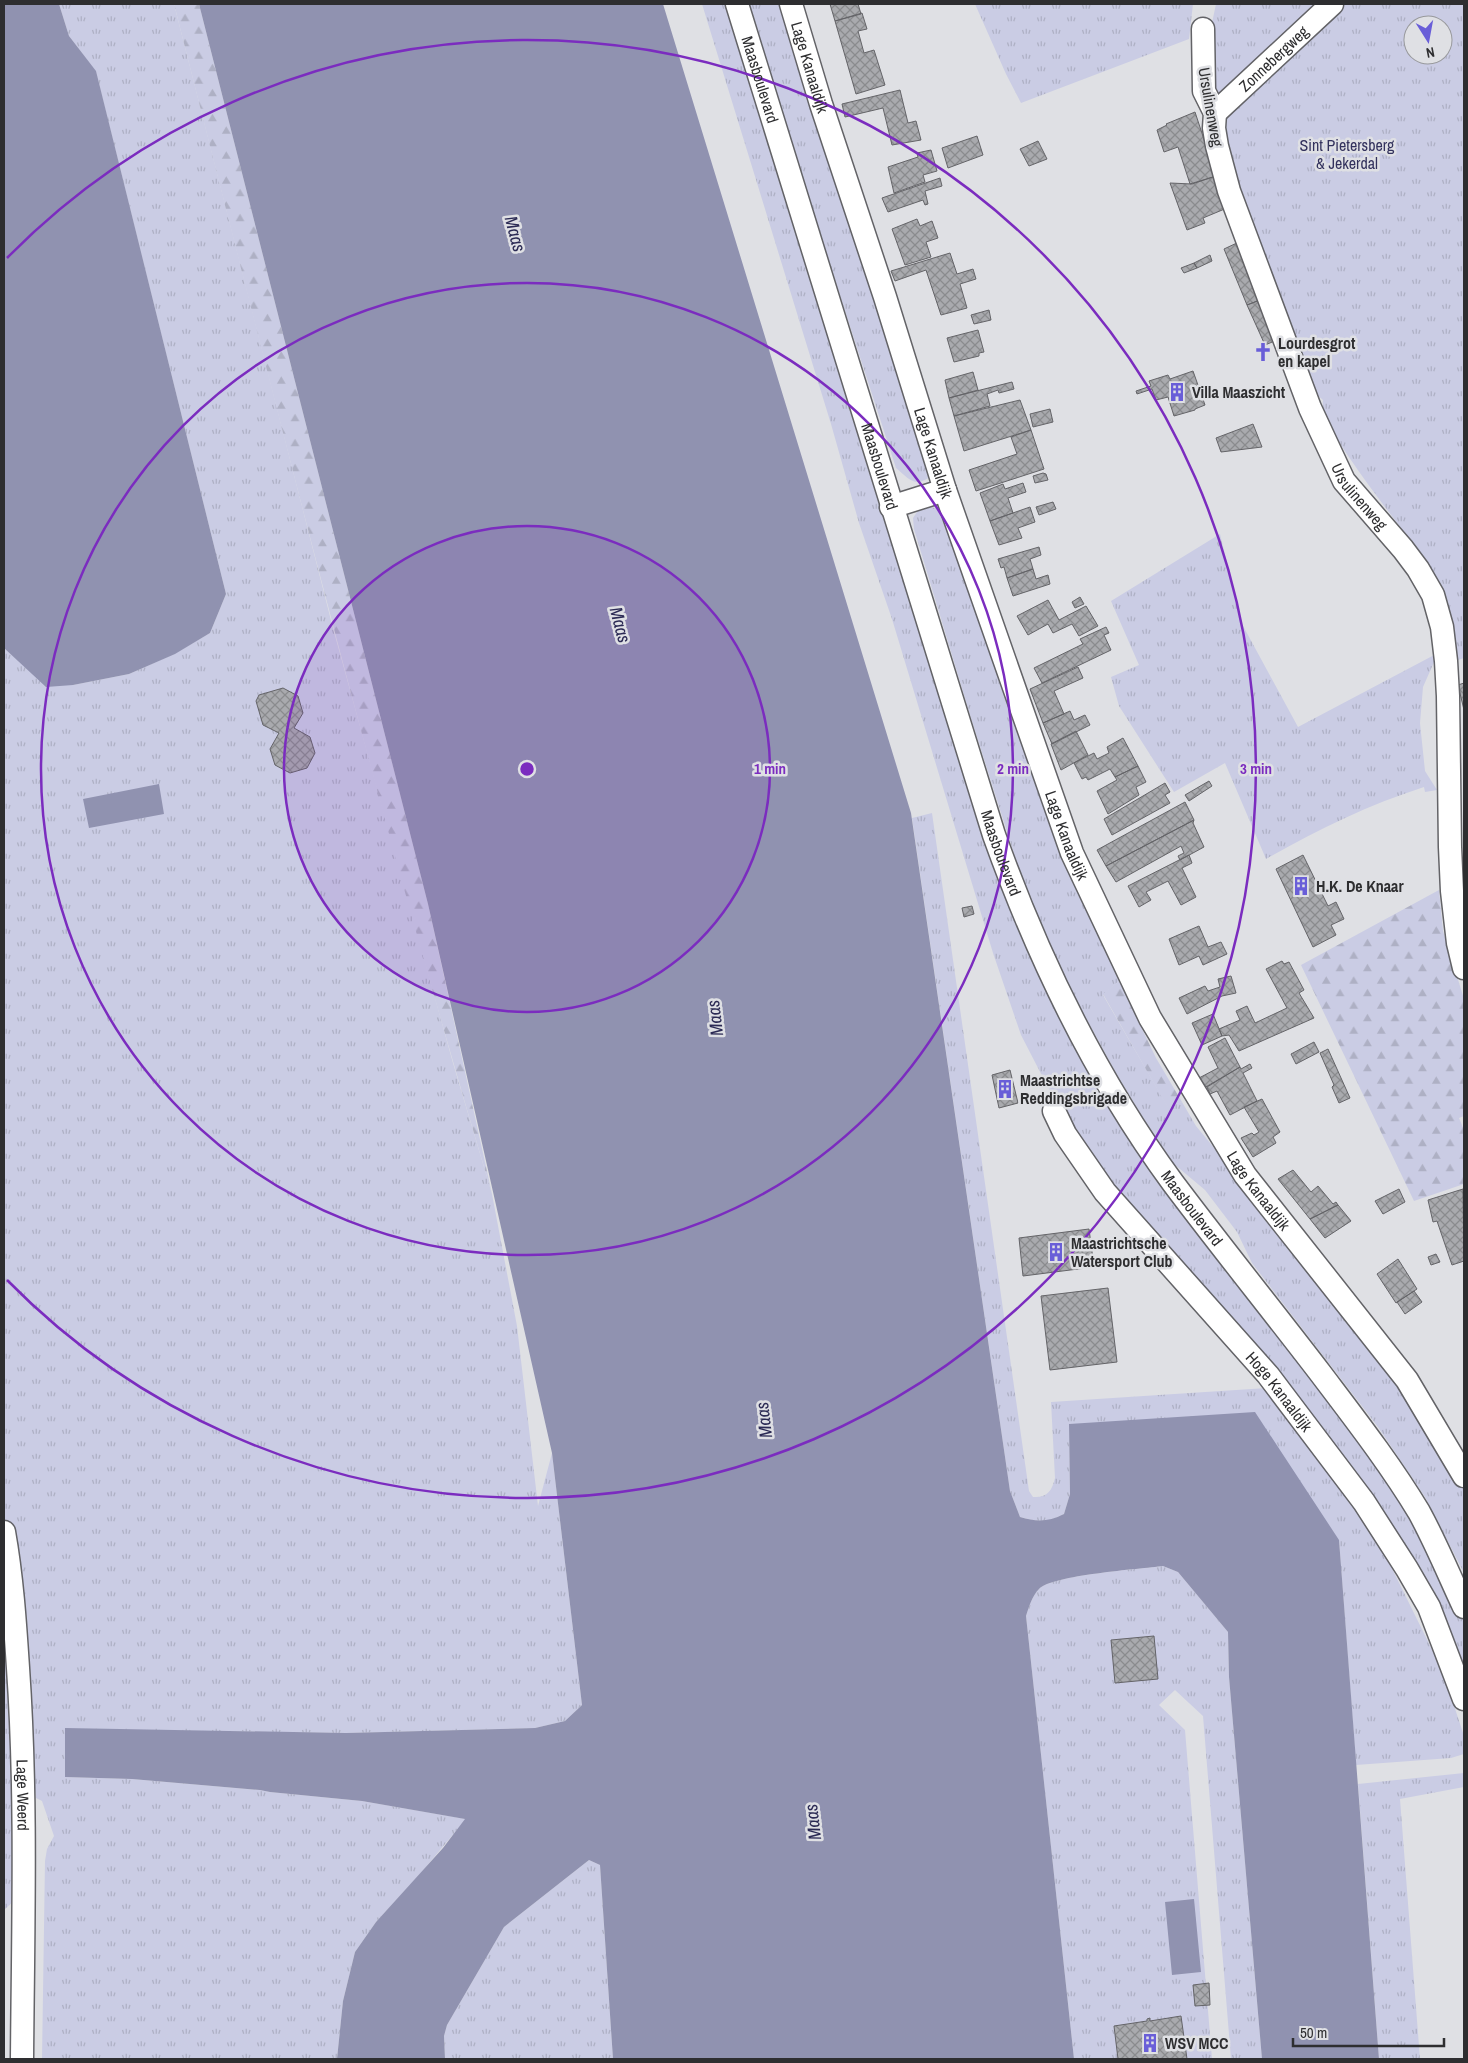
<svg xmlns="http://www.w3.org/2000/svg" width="1468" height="2063" font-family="'Archivo Narrow',sans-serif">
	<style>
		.grass { fill: url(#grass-tufts); fill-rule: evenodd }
		.forest { fill: url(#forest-firs) }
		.water { fill: #9092b0 }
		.building { fill: url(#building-cross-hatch); stroke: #646468 }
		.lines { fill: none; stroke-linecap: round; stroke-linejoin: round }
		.minor-casing { stroke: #636367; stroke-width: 25 }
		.minor { stroke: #fff; stroke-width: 22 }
		.ring { fill: none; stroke: #7b2cbf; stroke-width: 2.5 }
		.labels { text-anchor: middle; stroke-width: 5; stroke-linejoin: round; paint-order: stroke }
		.street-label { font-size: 16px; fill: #2e2e30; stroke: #dfe0e4 }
		.park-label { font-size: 16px; fill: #33325d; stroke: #dfe0e4 }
		.poi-label { font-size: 16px; font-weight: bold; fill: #2e2e30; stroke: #dfe0e4; text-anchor: start }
		.water-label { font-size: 18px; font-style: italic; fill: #2b2a54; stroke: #dfe0e4 }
		.centre { fill: #7b2cbf; stroke: #dfe0e4; stroke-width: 2.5 }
		.ring-label { font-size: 15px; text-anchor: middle; font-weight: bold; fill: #7b2cbf; stroke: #dfe0e4; stroke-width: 5; stroke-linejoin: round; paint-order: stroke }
	</style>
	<defs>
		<pattern id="grass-tufts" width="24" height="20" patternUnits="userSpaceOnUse" patternTransform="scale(1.25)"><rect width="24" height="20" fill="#cacce4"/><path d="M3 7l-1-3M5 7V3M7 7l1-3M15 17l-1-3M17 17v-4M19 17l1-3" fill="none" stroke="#aeb0c4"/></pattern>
		<pattern id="forest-firs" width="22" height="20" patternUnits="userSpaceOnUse" patternTransform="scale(1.25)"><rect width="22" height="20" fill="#cacce4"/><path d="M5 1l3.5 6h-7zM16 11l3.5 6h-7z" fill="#aeb0c4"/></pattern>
		<pattern id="building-cross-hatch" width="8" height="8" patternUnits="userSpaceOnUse" patternTransform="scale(1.25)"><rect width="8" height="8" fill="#a9aaae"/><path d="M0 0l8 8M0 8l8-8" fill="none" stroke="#8a8b8e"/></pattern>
	</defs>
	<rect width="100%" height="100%" fill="#dfe0e4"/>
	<path class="grass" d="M 59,4 L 174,4 L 334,632 L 453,1063 L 492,1194 L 517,1326 L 538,1506 L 552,1453 L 582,1705 L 565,1721 L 535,1728 L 346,1733 L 65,1729 L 65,1777 L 132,1779 L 260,1790 L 270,1792 L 362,1801 L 466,1819 L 420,1874 L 376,1922 L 355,1952 L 343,2001 L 337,2059 L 42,2059 L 45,1861 L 47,1849 L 54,1836 L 42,1801 L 36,1798 L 33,1777 L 17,1898 L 4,1910 L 4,648 L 21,663 L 73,685 L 129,674 L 174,654 L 210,633 L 226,594 L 96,72 L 69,36 Z
		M 702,4 L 725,4 L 773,145 L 859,440 L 979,824 L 1026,948 L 1049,997 L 1086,1063 L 1157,1179 L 1226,1271 L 1341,1415 L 1393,1486 L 1429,1550 L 1464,1622 L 1464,1684 L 1410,1573 L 1104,1180 L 1069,1128 L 1021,1035 L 993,953 L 892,619 L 859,523 L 831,424 Z
		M 749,4 L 795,4 L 931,476 C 915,488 910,480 896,468 L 808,197 Z
		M 975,4 L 1193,4 L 1189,39 L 1021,103 L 1006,74 Z
		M 1216,4 L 1464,4 L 1464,658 L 1458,660 C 1454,637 1452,611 1443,589 C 1425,551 1317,432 1323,400 L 1316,394 L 1246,230 L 1206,51 ZM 1413,25 L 1443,25 L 1443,55 L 1413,55 Z
		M 927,506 L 938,509 L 946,515 L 1072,870 L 1101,942 L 1119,981 L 1103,995 L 1168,1107 L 1182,1102 L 1196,1126 L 1239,1178 L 1406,1394 L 1464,1489 L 1464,1573 L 1425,1497 L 1378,1427 L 1252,1263 L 1237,1232 L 1205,1190 L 1168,1159 L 1117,1075 L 1070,989 L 1027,895 L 970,715 L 914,529 L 913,518 L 919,509 Z
		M 1220,534 L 1242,624 L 1298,727 L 1438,653 L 1423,687 L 1420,723 L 1425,771 L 1437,790 L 1425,792 L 1424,787 C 1368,805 1317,830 1266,859 L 1225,763 L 1174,792 L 1119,706 L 1111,677 L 1139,665 L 1111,601 Z
		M 932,813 L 1029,1491 L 1033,1497 C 1047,1498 1052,1491 1055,1478 L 1051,1402 L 1267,1388 L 1375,1534 L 1443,1672 L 1464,1736 L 1464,1754 L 1451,1758 L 1356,1765 L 1339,1540 L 1069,1424 L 1070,1494 L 1064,1514 C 1047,1523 1038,1522 1020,1517 L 1010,1491 L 912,818 Z
		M 1163,1566 L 1178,1572 L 1228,1632 L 1229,1677 L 1262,2059 L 1231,2059 L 1203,1716 L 1175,1690 L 1159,1705 L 1185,1730 L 1212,2059 L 1074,2059 L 1026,1616 C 1029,1607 1032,1596 1039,1589 C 1052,1575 1140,1569 1163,1566 Z
		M 1464,1773 L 1464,1787 L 1400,1799 L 1420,2059 L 1379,2059 L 1358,1784 Z
		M 589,1860 L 600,1865 L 613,2059 L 445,2059 L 444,2036 L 447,2025 L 504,1927 Z"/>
	<path class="forest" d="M 174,4 L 199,4 L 428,904 L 492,1194 C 374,801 275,402 174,4 Z
		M 1439,890 L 1443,931 L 1464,999 L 1464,1116 L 1459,1118 L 1464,1130 L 1464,1184 L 1414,1201 L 1301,965 Z
		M 1119,981 L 1156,1058 L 1182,1102 L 1168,1108 L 1103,994 Z"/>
	<path class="water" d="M 4,4 L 59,4 L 69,36 L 96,71 L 226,594 L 210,633 L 175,654 L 129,674 L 73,685 L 46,687 L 4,648 Z
		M 199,4 L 663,4 L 911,813 L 1010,1491 L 1020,1517 C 1037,1522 1048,1522 1064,1514 L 1070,1494 L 1069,1424 L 1255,1412 L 1339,1540 L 1379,2059 L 1262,2059 L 1229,1677 L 1228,1632 L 1178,1572 L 1163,1566 C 1140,1569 1052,1575 1039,1589 C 1032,1596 1029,1607 1026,1616 L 1074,2059 L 613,2059 L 600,1865 L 589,1860 L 504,1927 L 447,2025 L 444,2036 L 445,2059 L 337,2059 L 343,2001 L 355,1952 L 376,1922 L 443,1848 L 465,1819 L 362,1801 L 270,1792 L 260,1790 L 132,1779 L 65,1777 L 65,1728 L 346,1733 L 535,1728 L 565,1721 L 582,1705 L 552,1453 L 428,904 Z
		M 159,784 L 164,814 L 89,828 L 83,799 Z
		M 1194,1899 L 1201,1972 L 1172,1975 L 1165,1902 Z"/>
	<path class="building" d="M 830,4 L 858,4 L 861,14 L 835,21 Z
		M 862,13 L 867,29 L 858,31 L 864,53 L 874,50 L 885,85 L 856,94 L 835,21 Z
		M 900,90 L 908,123 L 916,121 L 921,140 L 892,145 L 883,108 L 845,117 L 842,104 Z
		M 1195,112 L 1216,176 L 1190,184 L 1178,147 L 1164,152 L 1157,130 L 1167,125 L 1166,124 Z
		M 977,136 L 983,155 L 948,168 L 942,148 Z
		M 1038,141 L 1047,159 L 1029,166 L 1020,149 Z
		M 931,150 L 937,171 L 923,175 L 925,182 L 894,193 L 888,167 L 918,157 L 917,153 Z
		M 1216,176 L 1227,208 L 1203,218 L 1205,223 L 1187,230 L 1170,183 L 1192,184 Z
		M 940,178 L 942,186 L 925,191 L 928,204 L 925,205 L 923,200 L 888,212 L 882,198 Z
		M 917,219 L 920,226 L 932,221 L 938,238 L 926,242 L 931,257 L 905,265 L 892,229 Z
		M 1239,242 L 1265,298 L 1247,305 L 1224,249 Z
		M 950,253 L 957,274 L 973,269 L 976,279 L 960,284 L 967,308 L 941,315 L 926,270 L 895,281 L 891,271 Z
		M 1210,255 L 1212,261 L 1197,268 L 1194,263 Z
		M 1194,263 L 1197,268 L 1184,273 L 1181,268 Z
		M 1265,298 L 1282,338 L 1265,345 L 1247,305 Z
		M 989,310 L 991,320 L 974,324 L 971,315 Z
		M 978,330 L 984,352 L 979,353 L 979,356 L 954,362 L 947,338 Z
		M 1193,371 L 1205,405 L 1195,409 L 1195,410 L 1174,416 L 1168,397 L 1156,400 L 1152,389 L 1137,394 L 1136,391 L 1151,386 L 1149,381 L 1168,375 L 1170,379 Z
		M 973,372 L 978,390 L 949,398 L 945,380 Z
		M 1012,382 L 1014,389 L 999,393 L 998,390 L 987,394 L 990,406 L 954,416 L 949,398 Z
		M 1020,400 L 1031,430 L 964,451 L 954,416 Z
		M 1050,409 L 1053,422 L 1033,427 L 1030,414 Z
		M 1253,424 L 1262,447 L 1221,452 L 1216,438 Z
		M 1031,430 L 1044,469 L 976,491 L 969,470 L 1017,454 L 1011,437 Z
		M 1043,473 L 1046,474 L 1048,480 L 1035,483 L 1033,476 Z
		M 1023,483 L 1026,492 L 1008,498 L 1013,513 L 990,521 L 980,493 L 1003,484 L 1005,489 Z
		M 1053,502 L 1056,509 L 1039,515 L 1036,507 Z
		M 1030,507 L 1035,522 L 1018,528 L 1022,538 L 999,545 L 990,521 Z
		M 1039,547 L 1041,555 L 1030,559 L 1033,569 L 1007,578 L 1004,567 L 1001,568 L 998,559 Z
		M 1033,569 L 1036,579 L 1048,575 L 1050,584 L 1013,596 L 1007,578 Z
		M 1080,597 L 1084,604 L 1075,608 L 1072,602 Z
		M 1048,600 L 1059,620 L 1086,606 L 1098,626 L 1079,636 L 1072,624 L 1053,633 L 1048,624 L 1028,635 L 1017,616 Z
		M 1106,627 L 1109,633 L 1104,635 L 1111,650 L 1042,683 L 1034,668 L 1083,644 L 1080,639 Z
		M 1078,667 L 1083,678 L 1054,691 L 1064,714 L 1043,723 L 1030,689 Z
		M 1464,683 L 1464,710 L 1458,685 Z
		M 283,688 L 298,696 L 303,713 L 294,728 L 310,737 L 315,753 L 307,768 L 290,773 L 275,765 L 270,749 L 279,733 L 263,725 L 256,701 L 259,695 Z
		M 1070,711 L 1074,720 L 1085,715 L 1090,725 L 1052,744 L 1043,723 Z
		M 1076,731 L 1088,755 L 1061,770 L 1051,744 Z
		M 1123,738 L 1138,766 L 1115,777 L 1110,769 L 1088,780 L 1086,777 L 1082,779 L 1074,763 L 1094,753 L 1097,759 L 1109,753 L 1107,747 Z
		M 1138,766 L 1146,782 L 1136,787 L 1139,795 L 1108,814 L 1097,791 L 1117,780 L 1115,777 Z
		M 1209,781 L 1212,786 L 1189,801 L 1185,795 Z
		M 1165,783 L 1170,792 L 1165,795 L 1170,803 L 1112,835 L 1104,819 Z
		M 1185,802 L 1194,820 L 1106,866 L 1097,850 Z
		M 1194,820 L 1193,823 L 1204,847 L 1180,860 L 1178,856 L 1184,853 L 1181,846 L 1116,882 L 1106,866 Z
		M 1189,855 L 1192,863 L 1182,868 L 1196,897 L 1181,905 L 1168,881 L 1146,892 L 1151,900 L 1139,907 L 1128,886 Z
		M 1303,855 L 1328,906 L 1336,902 L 1344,919 L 1331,925 L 1336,935 L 1313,947 L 1276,869 Z
		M 972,906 L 974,914 L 964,917 L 962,908 Z
		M 1199,926 L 1208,947 L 1221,942 L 1227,954 L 1203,965 L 1199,956 L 1179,965 L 1169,939 Z
		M 1282,961 L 1284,964 L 1289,962 L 1304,990 L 1299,993 L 1314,1018 L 1239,1051 L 1229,1035 L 1222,1036 L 1219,1029 L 1240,1020 L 1236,1011 L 1247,1006 L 1255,1023 L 1287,1008 L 1266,969 Z
		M 1231,976 L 1236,993 L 1222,996 L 1187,1014 L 1179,998 L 1205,986 L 1208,991 L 1220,987 L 1218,979 Z
		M 1213,1014 L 1222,1036 L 1202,1045 L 1192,1023 Z
		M 1225,1038 L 1240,1067 L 1204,1088 L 1199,1078 L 1218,1068 L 1208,1047 Z
		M 1314,1042 L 1319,1052 L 1296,1064 L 1291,1054 Z
		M 1328,1049 L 1350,1098 L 1339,1103 L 1332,1087 L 1334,1085 L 1320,1053 Z
		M 1250,1064 L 1252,1068 L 1243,1073 L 1257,1101 L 1230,1115 L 1217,1091 L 1210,1094 L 1207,1087 L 1240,1067 L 1241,1069 Z
		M 1010,1070 L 1018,1103 L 999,1108 L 992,1075 Z
		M 1262,1099 L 1280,1132 L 1273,1137 L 1276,1143 L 1253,1157 L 1241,1138 L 1252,1133 L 1254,1135 L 1259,1132 L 1244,1107 Z
		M 1293,1170 L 1311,1192 L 1318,1186 L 1333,1204 L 1336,1202 L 1338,1205 L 1310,1219 L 1278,1179 Z
		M 1399,1189 L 1405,1202 L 1383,1214 L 1375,1201 Z
		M 1463,1189 L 1464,1261 L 1452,1265 L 1437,1221 L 1433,1222 L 1428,1200 Z
		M 1338,1205 L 1351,1221 L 1325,1238 L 1310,1219 Z
		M 1089,1229 L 1094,1267 L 1023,1276 L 1019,1238 Z
		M 1436,1254 L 1440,1262 L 1431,1265 L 1428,1257 Z
		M 1398,1259 L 1417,1289 L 1396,1303 L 1377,1274 Z
		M 1108,1288 L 1117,1362 L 1050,1370 L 1041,1296 Z
		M 1414,1291 L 1422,1302 L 1405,1314 L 1397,1302 Z
		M 1154,1636 L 1158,1679 L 1115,1683 L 1111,1640 Z
		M 1209,1983 L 1210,2005 L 1195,2006 L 1193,1985 Z
		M 1181,2016 L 1187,2059 L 1118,2059 L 1114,2026 L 1147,2021 L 1147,2019 L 1150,2018 L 1150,2021 Z"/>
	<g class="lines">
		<g class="minor-casing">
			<g id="minor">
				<path id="s1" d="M 737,4 L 994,835 C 1038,958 1095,1077 1173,1183 C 1221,1247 1272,1310 1321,1374 C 1355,1419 1390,1464 1419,1512 C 1436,1543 1449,1575 1464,1607"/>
				<path id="s2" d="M 791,4 L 821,104 L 885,297 L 945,490 L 1072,853 L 1150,1018 L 1245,1175 L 1407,1380 L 1464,1476"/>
				<path id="s3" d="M 1203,29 L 1204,91 L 1215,113 L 1214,128 L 1217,146 L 1229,191 L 1310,408 L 1344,481 L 1403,549 L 1418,569 L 1433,595 L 1442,627 L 1446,661 L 1448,696 L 1450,847 L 1452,891 L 1458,943 L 1464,968"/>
				<path id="s4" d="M 1215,113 L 1332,4"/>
				<path d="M 891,507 L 945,490"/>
				<path id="s5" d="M 1054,1111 L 1065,1134 L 1105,1192 L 1268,1375 L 1364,1502 L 1407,1569 L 1429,1607 L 1464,1699"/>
				<path id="s6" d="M 4,1532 C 12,1577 15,1622 18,1668 C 27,1798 23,1929 22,2059"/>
			</g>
		</g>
		<use href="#minor" class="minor"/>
	</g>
	<circle cx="527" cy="769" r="243" fill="#7b2cbf" fill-opacity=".12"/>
	<g class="ring">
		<circle cx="527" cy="769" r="243"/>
		<circle cx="527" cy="769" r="486"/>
		<path d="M7 258A729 729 0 1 1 7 1280"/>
	</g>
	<defs>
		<g id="church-bare" transform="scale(1.5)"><path d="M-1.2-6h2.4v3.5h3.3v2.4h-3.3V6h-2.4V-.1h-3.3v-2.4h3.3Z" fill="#695ed8" stroke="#dfe0e4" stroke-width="2.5" paint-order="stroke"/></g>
		<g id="building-bare" transform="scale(1.5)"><path d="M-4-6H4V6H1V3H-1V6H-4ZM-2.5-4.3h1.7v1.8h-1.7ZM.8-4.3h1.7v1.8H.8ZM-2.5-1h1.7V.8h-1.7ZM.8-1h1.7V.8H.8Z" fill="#695ed8" stroke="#dfe0e4" stroke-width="2.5" paint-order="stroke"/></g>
	</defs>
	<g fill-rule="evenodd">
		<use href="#church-bare" x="1263" y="352"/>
		<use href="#building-bare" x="1177" y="392"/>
		<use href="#building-bare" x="1301" y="886"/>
		<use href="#building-bare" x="1005" y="1089"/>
		<use href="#building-bare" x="1056" y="1252"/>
		<use href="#building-bare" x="1150" y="2043"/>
	</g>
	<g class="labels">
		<g class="street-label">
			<text dy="6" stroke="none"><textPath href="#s4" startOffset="80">Zonnebergweg</textPath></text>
			<text dy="6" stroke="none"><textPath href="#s2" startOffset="66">Lage Kanaaldijk</textPath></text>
			<text dy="6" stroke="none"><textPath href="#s1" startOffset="79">Maasboulevard</textPath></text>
			<text transform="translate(1211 107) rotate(80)" y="6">Ursulinenweg</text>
			<text dy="6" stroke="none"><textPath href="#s2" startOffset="471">Lage Kanaaldijk</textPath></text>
			<text dy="6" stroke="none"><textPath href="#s1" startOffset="484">Maasboulevard</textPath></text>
			<text dy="6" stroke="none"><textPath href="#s3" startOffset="500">Ursulinenweg</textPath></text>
			<text dy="6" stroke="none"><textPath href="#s2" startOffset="876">Lage Kanaaldijk</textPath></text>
			<text dy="6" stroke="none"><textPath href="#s1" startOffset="889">Maasboulevard</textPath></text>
			<text dy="6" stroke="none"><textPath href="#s2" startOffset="1281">Lage Kanaaldijk</textPath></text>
			<text dy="6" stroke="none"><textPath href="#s1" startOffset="1294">Maasboulevard</textPath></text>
			<text dy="6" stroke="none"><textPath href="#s5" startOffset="361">Hoge Kanaaldijk</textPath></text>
			<text dy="6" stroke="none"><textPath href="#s6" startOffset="264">Lage Weerd</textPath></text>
		</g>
		<g class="park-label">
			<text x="1347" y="151">Sint Pietersberg<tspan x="1347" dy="18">&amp; Jekerdal</tspan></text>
		</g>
		<g class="poi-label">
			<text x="1278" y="349">Lourdesgrot<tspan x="1278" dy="18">en kapel</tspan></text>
			<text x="1192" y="398">Villa Maaszicht</text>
			<text x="1316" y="892">H.K. De Knaar</text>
			<text x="1020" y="1086">Maastrichtse<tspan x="1020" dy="18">Reddingsbrigade</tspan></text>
			<text x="1071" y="1249">Maastrichtsche<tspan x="1071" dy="18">Watersport Club</tspan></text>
			<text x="1165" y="2049">WSV MCC</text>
		</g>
		<g class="water-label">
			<text transform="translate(515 234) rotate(75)" y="6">Maas</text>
			<text transform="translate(620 625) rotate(75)" y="6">Maas</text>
			<text transform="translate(715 1018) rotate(-97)" y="6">Maas</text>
			<text transform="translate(764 1420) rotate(-97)" y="6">Maas</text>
			<text transform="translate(813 1822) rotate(-97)" y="6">Maas</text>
		</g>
	</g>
	<circle cx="527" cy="769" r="8" class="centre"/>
	<g class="ring-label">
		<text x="770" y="774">1 min</text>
		<text x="1013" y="774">2 min</text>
		<text x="1256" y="774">3 min</text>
	</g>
	<rect width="1468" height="2063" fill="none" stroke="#2e2e30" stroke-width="10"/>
	<g transform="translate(1428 40) rotate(169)"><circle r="24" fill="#dfe0e4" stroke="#98999c"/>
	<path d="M0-4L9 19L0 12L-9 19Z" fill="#695ed8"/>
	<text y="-8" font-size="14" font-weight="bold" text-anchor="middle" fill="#2e2e30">N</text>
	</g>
	<path d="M1293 2038v8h151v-8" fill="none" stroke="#2e2e30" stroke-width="2.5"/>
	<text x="1300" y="2038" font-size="15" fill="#2e2e30" stroke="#dfe0e4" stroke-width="4" paint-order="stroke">50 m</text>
</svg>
